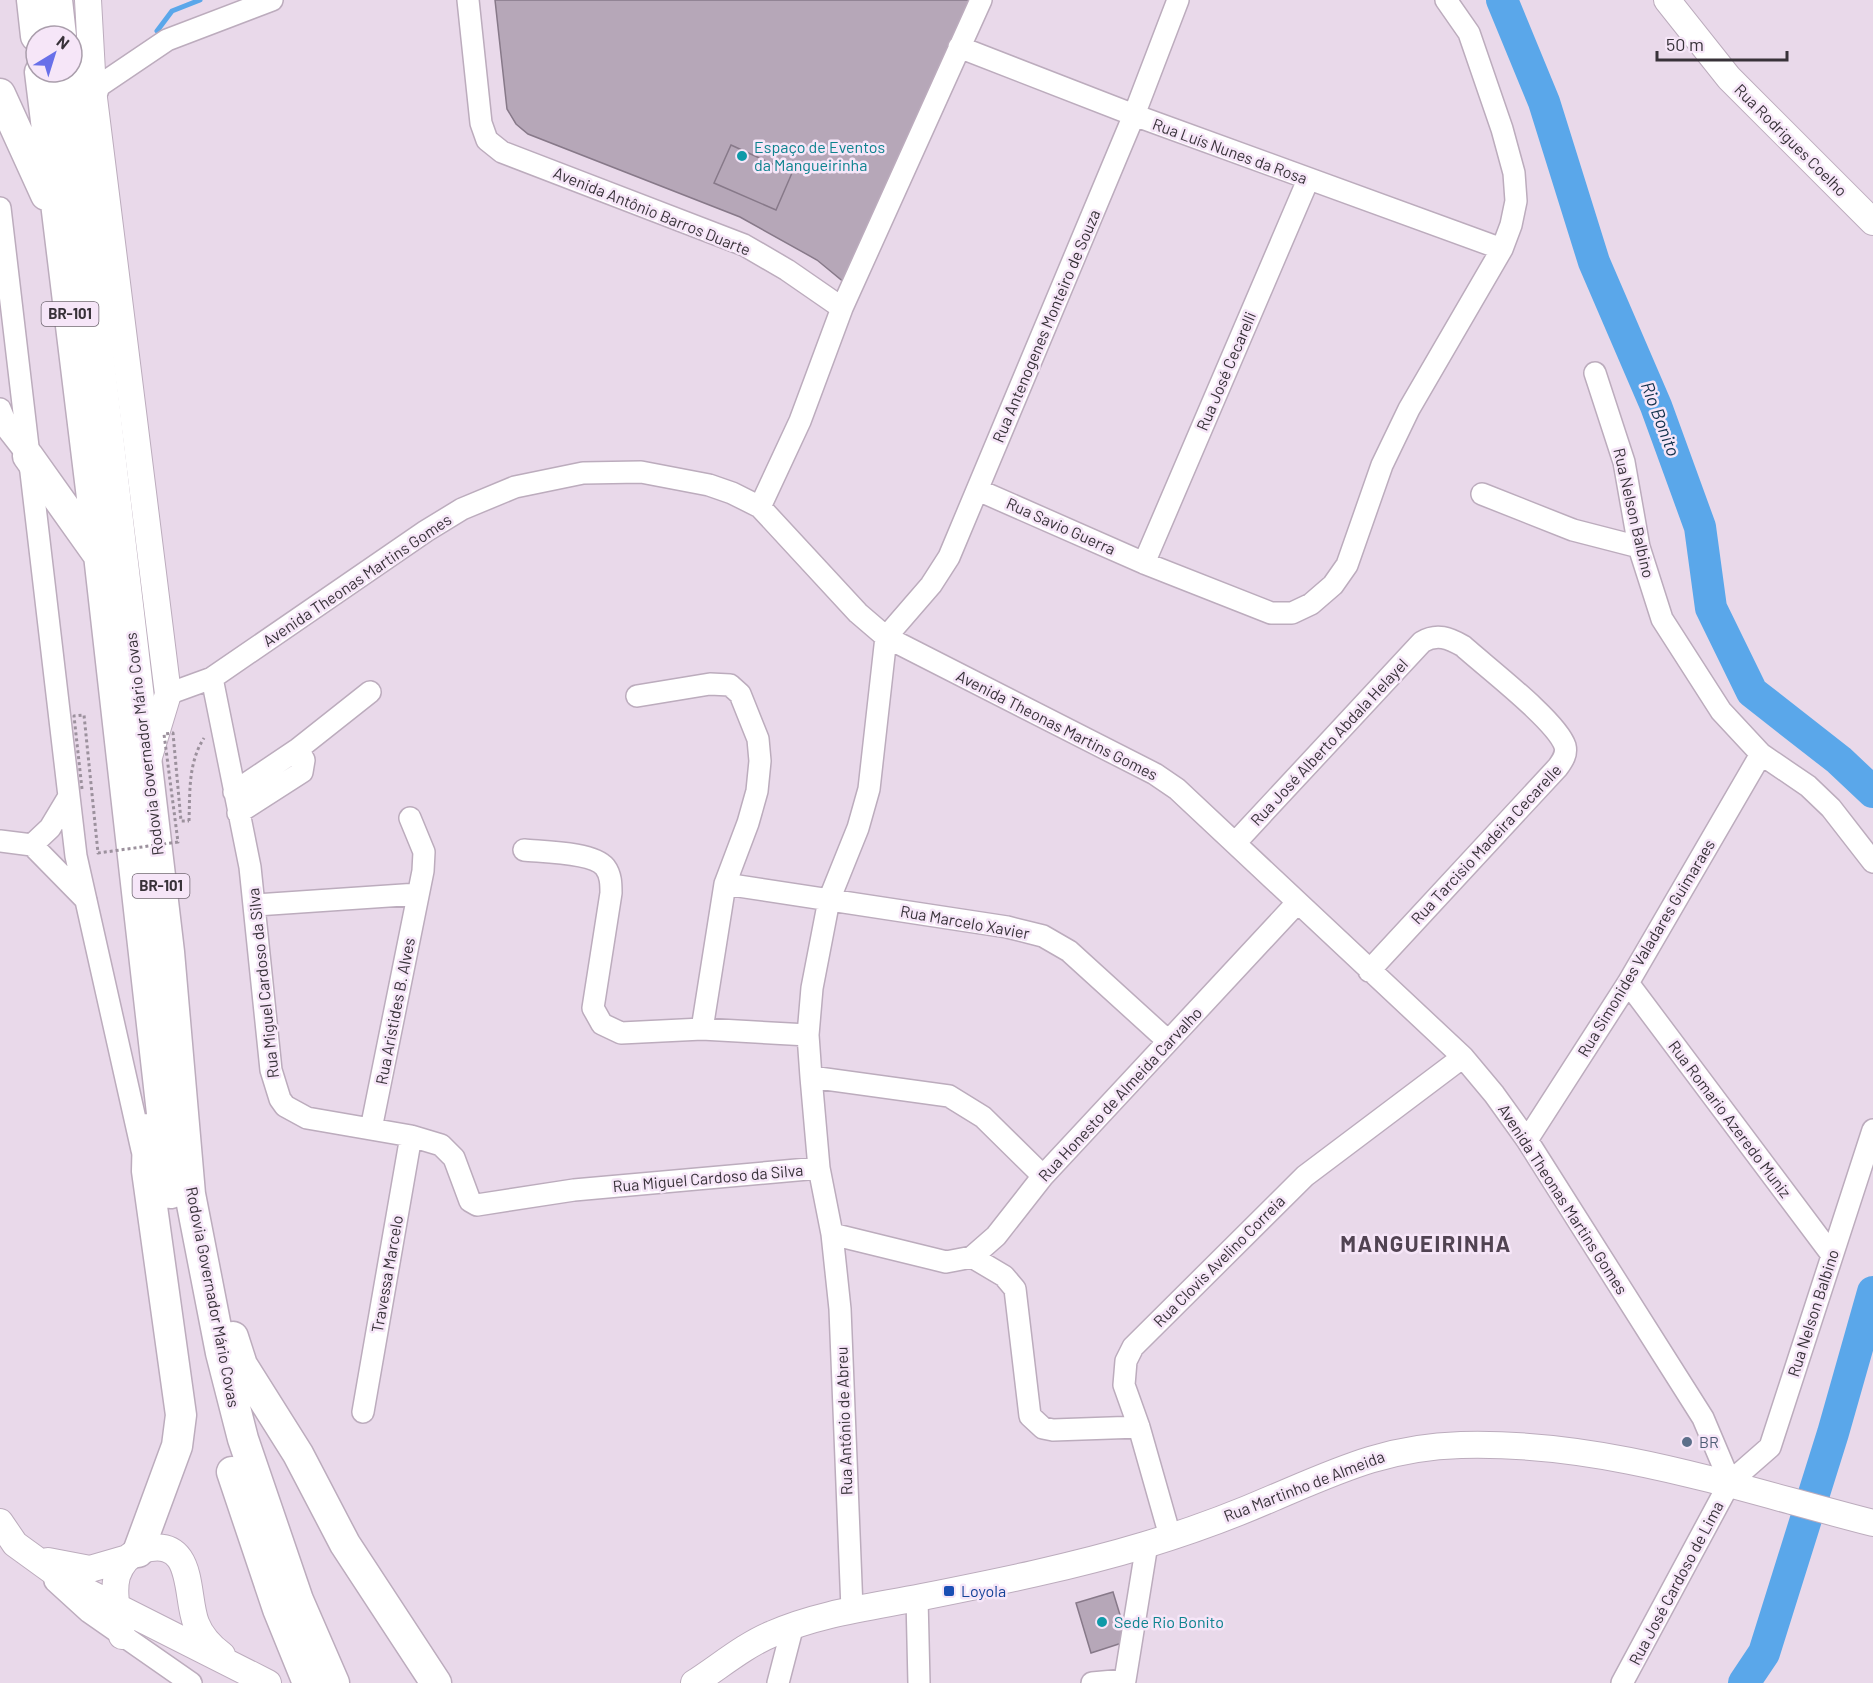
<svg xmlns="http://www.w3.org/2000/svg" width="1873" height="1683" font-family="Barlow,sans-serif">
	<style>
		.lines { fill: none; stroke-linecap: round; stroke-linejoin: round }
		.stream { stroke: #5aa7ea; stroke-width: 5 }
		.river { stroke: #5aa7ea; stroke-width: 32 }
		.building { fill: #b6a7b8; stroke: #877989; stroke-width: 1.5 }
		.minor-casing { stroke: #bcacbd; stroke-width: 24 }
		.major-casing { stroke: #bcacbd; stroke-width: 28 }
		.highway-casing { stroke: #bcacbd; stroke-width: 33 }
		.path { stroke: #9c919d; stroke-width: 3; stroke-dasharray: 3 3; stroke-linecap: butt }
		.minor { stroke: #fff; stroke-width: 21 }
		.major { stroke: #fff; stroke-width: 26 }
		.highway { stroke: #fff; stroke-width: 30 }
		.path-bridge { stroke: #9c919d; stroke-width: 3; stroke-dasharray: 3 3; stroke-linecap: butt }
		.culture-dot { fill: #0f9aa8; stroke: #f6e6f8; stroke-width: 2 }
		.service-dot { fill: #5c6f8a; stroke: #f6e6f8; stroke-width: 2 }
		.transit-dot { fill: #1a4fb4; stroke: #f6e6f8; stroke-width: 2 }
		.labels { text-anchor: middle; stroke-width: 5; stroke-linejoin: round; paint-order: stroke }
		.shield { fill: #f6e6f8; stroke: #716872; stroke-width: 1.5 }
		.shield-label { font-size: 15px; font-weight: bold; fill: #383239 }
		.street-label { font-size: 16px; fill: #383239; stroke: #f6e6f8 }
		.culture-label { font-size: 16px; fill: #0d838f; stroke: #f6e6f8; text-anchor: start }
		.service-label { font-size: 16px; fill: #4e5e75; stroke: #f6e6f8; text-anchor: start }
		.transit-label { font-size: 16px; fill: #164399; stroke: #f6e6f8; text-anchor: start }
		.water-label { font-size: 18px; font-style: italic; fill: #0f2f4a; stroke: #f6e6f8 }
		.district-label { font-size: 22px; font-weight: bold; letter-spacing: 1.5px; fill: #514352; stroke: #f6e6f8 }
	</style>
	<rect width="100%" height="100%" fill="#e9d9ea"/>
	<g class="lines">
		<path class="stream" d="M 157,31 L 172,11 L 200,0"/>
		<path class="river" d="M 1502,0 L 1544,102 L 1594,262 L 1656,406 L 1700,527 L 1711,608 L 1752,692 L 1839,760 L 1873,792
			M 1744,1683 L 1764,1653 L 1833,1433 L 1873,1292"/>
	</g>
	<path class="building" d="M 495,0 L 971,0 L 845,283 L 817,260 L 740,217 L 528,134 L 516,124 L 507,109 Z
		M 731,145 L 792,173 L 776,210 L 714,183 Z
		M 1113,1592 L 1128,1641 L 1091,1653 L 1076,1603 Z"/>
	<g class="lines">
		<g class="minor-casing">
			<path id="minor" d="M 468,0 L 481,123 L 487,140 L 502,152 L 744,245 L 787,270 L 842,308 L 800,421 L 760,507
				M 959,47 L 1134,115 L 1502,249
				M 93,90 L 167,40 L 272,0
				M 0,208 L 76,856 L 142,1150
				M 842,308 L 981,0
				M 1595,373 L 1624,462 L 1639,547 L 1662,619 L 1721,711 L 1761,754 L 1808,786 L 1831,808 L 1873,862
				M 0,409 L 9,431 L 27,454
				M 978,490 L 1144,563 L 1271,613 L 1292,613 L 1311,604 L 1333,585 L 1347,565 L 1382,465 L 1409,409 L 1502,249 L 1511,225 L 1516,201 L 1514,173 L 1502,129 L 1469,33 L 1446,0
				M 1482,494 L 1573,530 L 1639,547
				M 1144,563 L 1308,180
				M 212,678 L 250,867 L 271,1070 L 280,1099 L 285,1106 L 307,1118 L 411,1136 L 441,1145 L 454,1158 L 470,1201 L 477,1205 L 574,1190 L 819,1168
				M 168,694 L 212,678 L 426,531 L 462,509 L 515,487 L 583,473 L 641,472 L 709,485 L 732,493 L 760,507 L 858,613 L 886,637 L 1155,774 L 1177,789 L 1463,1057 L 1494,1094 L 1527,1140 L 1703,1418 L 1730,1482
				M 637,696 L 710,684 L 730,685 L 740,694 L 758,739 L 760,761 L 757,791 L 748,823 L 725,884 L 702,1029
				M 234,792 L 298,749 L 370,692
				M 238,813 L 302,772 L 304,760 L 298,749
				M 0,841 L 32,845 L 86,900
				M 1236,842 L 1422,642 C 1437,633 1449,638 1463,646 C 1485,666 1557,721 1565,746 C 1567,754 1563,760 1558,767 L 1369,971
				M 32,845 L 50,828 L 68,798
				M 524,850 C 543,852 593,852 605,867 C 611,875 611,884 611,893 L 593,1008 L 602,1024 L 621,1033 L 702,1029 L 808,1035
				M 725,884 L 1007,927 L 1043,936 L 1069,951 L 1168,1041
				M 256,905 L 418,894
				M 1628,983 L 1832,1255
				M 811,1077 L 949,1096 L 983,1117 L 1043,1176
				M 371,1129 L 423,871 L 424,852 L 410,818
				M 1527,1140 L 1628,983 L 1761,754
				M 832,1234 L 946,1262 L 972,1257 L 996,1236 L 1043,1176 L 1297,903
				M 972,1257 L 1004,1276 L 1015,1289 L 1030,1416 L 1043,1428 L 1053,1430 L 1139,1427
				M 363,1412 L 411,1136
				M 1170,1536 L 1139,1427 L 1124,1385 L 1126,1361 L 1133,1347 L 1305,1176 L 1463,1057
				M 55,1581 L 89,1612 L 191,1683
				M 917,1598 L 919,1683
				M 852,1609 L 840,1309 L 832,1234 L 819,1168 L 811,1077 L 808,1035 L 812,988 L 829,900 L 858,828 L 869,789 L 886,637 L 931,585 L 949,557 L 1134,115 L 1178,0
				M 778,1683 L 793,1625
				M 1092,1683 L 1125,1680 L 1147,1544
				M 1622,1683 L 1730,1482 L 1770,1447 L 1873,1130"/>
		</g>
		<g class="major-casing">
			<path id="major" d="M 88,0 L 93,90 L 168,694 L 148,760
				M 1667,0 L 1729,78 L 1873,222
				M 0,1522 L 15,1544 L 66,1581 L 268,1683
				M 48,1561 L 90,1569 L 128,1558
				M 122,1636 C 119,1617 112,1595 117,1576 C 121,1564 129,1554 142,1550 C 196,1535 185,1595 196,1623 C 201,1636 210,1646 222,1655
				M 694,1683 C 719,1667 745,1645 772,1634 C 820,1613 872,1607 922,1597 C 997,1582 1072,1567 1145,1545 C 1188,1532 1232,1516 1273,1498 C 1339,1470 1387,1447 1461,1445 C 1605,1441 1736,1488 1873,1523"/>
		</g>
		<g class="highway-casing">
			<path id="highway" d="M 32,0 L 36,36
				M 57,0 L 61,36
				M 40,72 L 99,555 L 171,1193
				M 65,72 L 169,952 L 190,1194 L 221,1353 L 243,1439 L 298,1600 L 334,1683
				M 0,94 L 46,195
				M 71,131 L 93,90
				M 28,456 L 97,553
				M 233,1337 L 242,1365 L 298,1454 L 345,1544 L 436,1683
				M 232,1472 L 278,1609 L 308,1683
				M 138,1552 L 177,1446 L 181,1415 L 147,1171 L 148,1129"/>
		</g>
		<path class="path" d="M 189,821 C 190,792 188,763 204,738"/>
		<use href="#minor" class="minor"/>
		<use href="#major" class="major"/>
		<use href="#highway" class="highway"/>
		<path class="path-bridge" d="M 82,789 L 74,716 L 84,715 L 98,853 L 178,842 L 164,734 L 173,733 L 181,821 L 189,821"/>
	</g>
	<g class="culture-dot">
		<circle cx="742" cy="156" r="6"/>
		<circle cx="1102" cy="1622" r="6"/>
	</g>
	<circle class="service-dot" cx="1687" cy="1442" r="6"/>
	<rect class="transit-dot" x="943" y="1585" width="12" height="12" rx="3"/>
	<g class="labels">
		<g class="shield">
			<rect x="41.5" y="302" width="57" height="24" rx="4.5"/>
			<rect x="132.5" y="874" width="57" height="24" rx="4.5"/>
		</g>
		<g class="shield-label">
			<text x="70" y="319">BR-101</text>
			<text x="161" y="891">BR-101</text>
		</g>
		<g class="street-label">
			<text transform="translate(1791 140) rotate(45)" y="6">Rua Rodrigues Coelho</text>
			<text transform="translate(1230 151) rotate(20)" y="6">Rua Luís Nunes da Rosa</text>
			<text transform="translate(652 211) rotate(22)" y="6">Avenida Antônio Barros Duarte</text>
			<text transform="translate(1046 326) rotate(-67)" y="6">Rua Antenogenes Monteiro de Souza</text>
			<text transform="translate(1226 371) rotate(-67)" y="6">Rua José Cecarelli</text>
			<text transform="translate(1634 513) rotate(77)" y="6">Rua Nelson Balbino</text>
			<text transform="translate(1061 526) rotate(24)" y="6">Rua Savio Guerra</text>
			<text transform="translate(357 580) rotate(-34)" y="6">Avenida Theonas Martins Gomes</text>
			<text transform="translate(1057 725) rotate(27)" y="6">Avenida Theonas Martins Gomes</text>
			<text transform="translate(1329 742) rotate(-47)" y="6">Rua José Alberto Abdala Helayel</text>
			<text transform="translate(144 744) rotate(-97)" y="6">Rodovia Governador Mário Covas</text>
			<text transform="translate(1486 844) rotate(-47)" y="6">Rua Tarcisio Madeira Cecarelle</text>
			<text transform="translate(965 922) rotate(10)" y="6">Rua Marcelo Xavier</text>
			<text transform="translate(1646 948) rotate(-59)" y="6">Rua Simonides Valadares Guimaraes</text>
			<text transform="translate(263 983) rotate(-96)" y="6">Rua Miguel Cardoso da Silva</text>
			<text transform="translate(395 1011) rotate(-79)" y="6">Rua Aristides B. Alves</text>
			<text transform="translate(1120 1094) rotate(-47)" y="6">Rua Honesto de Almeida Carvalho</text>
			<text transform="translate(1730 1119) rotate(53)" y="6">Rua Romario Azeredo Muniz</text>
			<text transform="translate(708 1178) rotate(-5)" y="6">Rua Miguel Cardoso da Silva</text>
			<text transform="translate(1563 1199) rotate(57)" y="6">Avenida Theonas Martins Gomes</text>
			<text transform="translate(1219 1261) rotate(-45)" y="6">Rua Clovis Avelino Correia</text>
			<text transform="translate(387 1274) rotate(-80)" y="6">Travessa Marcelo</text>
			<text transform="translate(213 1297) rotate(79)" y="6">Rodovia Governador Mário Covas</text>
			<text transform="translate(1813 1313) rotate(-72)" y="6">Rua Nelson Balbino</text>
			<text transform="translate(844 1421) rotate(-92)" y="6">Rua Antônio de Abreu</text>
			<text transform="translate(1304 1486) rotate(-21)" y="6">Rua Martinho de Almeida</text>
			<text transform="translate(1676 1583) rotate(-62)" y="6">Rua José Cardoso de Lima</text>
		</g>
		<g class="culture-label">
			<text x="754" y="153">Espaço de Eventos<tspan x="754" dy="18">da Mangueirinha</tspan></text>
			<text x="1114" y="1628">Sede Rio Bonito</text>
		</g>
		<g class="service-label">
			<text x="1699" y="1448">BR</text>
		</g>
		<g class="transit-label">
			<text x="961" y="1597">Loyola</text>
		</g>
		<g class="water-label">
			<text transform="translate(1660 419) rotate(69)" y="6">Rio Bonito</text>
		</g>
		<g class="district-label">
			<text x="1426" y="1252">MANGUEIRINHA</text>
		</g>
	</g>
	<g transform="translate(54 54) rotate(38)"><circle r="28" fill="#f6e6f8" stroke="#aa9eac" stroke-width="1.5"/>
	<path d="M0-4.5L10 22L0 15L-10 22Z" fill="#6870e9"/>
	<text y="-9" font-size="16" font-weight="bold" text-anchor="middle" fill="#383239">N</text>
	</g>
	<path d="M1657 51v9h130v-9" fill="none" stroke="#383239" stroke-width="3"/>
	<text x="1666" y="51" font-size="18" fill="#383239" stroke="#f6e6f8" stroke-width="4.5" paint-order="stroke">50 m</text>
</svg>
